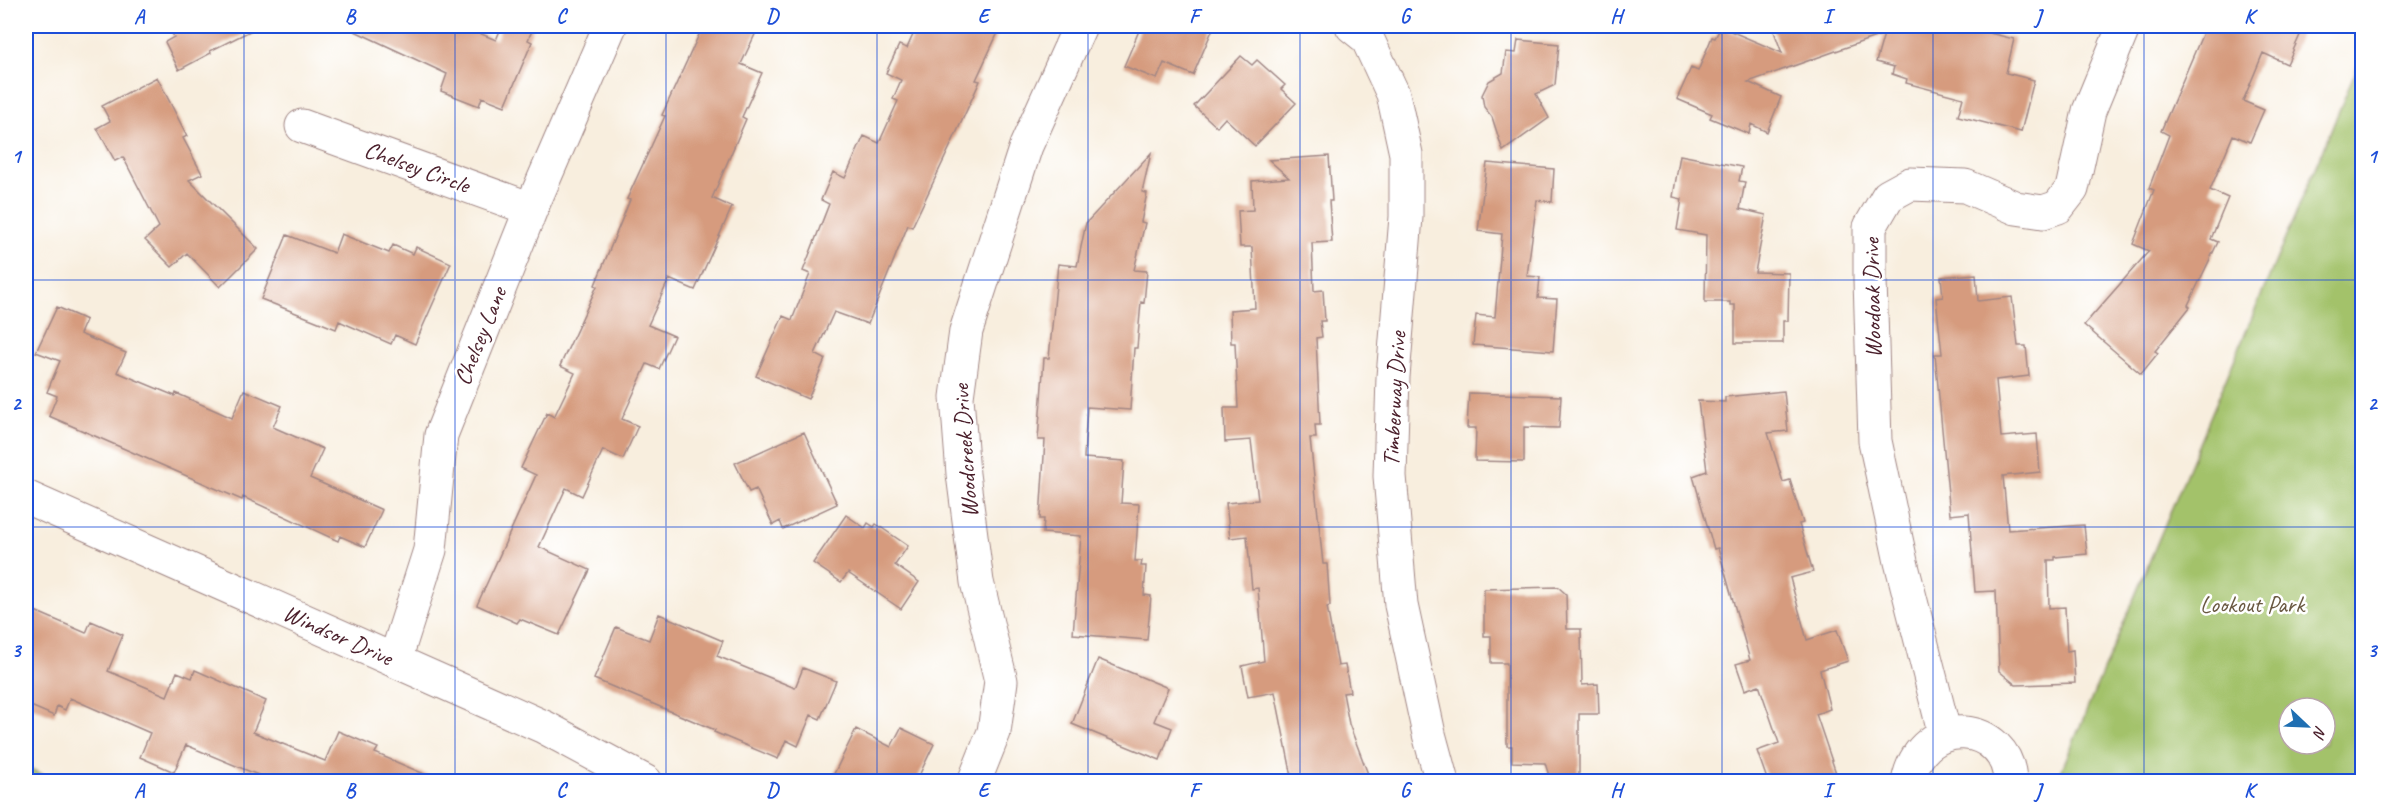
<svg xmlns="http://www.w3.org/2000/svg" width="2388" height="807" font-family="Caveat,sans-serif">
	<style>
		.green { fill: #a3c26a; stroke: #76704a; stroke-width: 1.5; fill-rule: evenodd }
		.building { fill: #d69b7e }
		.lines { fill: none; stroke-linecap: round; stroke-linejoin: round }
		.minor-casing { stroke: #a18684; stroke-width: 35 }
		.minor { stroke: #fff; stroke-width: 33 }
		.grid { fill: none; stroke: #1d4ed8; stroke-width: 1.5; stroke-opacity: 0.55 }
		.labels { text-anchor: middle; stroke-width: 5; stroke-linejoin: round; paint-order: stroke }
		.street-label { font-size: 24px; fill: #4a1f2b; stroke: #fff }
		.park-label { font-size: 24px; fill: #695841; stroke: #fff }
		.neatline { fill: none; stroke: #1d4ed8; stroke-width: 2 }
		.grid-label { font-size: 20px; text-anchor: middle; font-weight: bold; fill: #1d4ed8 }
	</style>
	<rect width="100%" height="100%" fill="#fff"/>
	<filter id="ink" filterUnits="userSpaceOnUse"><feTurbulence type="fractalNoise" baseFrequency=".0167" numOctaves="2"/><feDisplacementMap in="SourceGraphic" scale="12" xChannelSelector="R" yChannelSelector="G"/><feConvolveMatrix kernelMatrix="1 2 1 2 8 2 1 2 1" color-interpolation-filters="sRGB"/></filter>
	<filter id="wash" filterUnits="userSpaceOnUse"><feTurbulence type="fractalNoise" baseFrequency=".008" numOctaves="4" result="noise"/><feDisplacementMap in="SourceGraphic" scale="24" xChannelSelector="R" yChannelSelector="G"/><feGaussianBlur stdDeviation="1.35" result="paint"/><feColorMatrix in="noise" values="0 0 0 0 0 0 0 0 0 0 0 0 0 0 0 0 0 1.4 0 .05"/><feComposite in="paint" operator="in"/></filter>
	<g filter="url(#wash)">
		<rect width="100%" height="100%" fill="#f8eede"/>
		<path class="green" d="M 2362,56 L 2362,781 L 2057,781 ZM 2289,708 L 2325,708 L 2325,744 L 2289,744 Z
			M 26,767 L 57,781 L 58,781 L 26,781 Z"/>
		<g id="blocks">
			<path class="building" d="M 168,26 L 260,26 L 210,51 L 211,53 L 179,70 L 165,42 L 174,37 Z
				M 344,26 L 462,26 L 496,40 L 502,26 L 534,26 L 528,40 L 532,42 L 505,106 L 482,97 L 479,106 L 441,91 L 447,74 Z
				M 703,26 L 759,26 L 741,64 L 762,73 L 742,117 L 746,119 L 712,198 L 732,207 L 695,290 L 669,279 L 648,325 L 674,336 L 659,369 L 647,364 L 622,419 L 638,426 L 623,459 L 603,450 L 582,496 L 566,488 L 539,547 L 590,570 L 559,635 L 520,619 L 517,623 L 477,605 L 536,475 L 521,468 L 547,413 L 554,417 L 575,373 L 560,366 L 597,286 L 595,285 L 630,200 L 627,199 L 665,116 L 662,115 Z
				M 917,26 L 1001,26 L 976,80 L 980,81 L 949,149 L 912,227 L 908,225 L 868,324 L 834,312 L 815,354 L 825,359 L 808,399 L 756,376 L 783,316 L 792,320 L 810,274 L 803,271 L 829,204 L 821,200 L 833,172 L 845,178 L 864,136 L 879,143 L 898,101 L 893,99 L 901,80 L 886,73 L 899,45 L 907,48 Z
				M 1141,26 L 1214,26 L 1193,75 L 1164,63 L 1157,79 L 1124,66 Z
				M 1772,26 L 1961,26 L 2014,39 L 2006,73 L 2034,80 L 2021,132 L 1958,116 L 1963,98 L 1906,83 L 1907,79 L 1892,74 L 1894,67 L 1876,62 L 1884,34 L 1748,82 L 1781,97 L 1767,132 L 1751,124 L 1749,134 L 1710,118 L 1712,114 L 1677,99 L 1691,68 L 1698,71 L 1712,37 L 1715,38 L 1721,27 L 1782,53 Z
				M 2206,26 L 2285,26 L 2301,33 L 2287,64 L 2263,53 L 2243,101 L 2264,110 L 2250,142 L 2233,135 L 2210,190 L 2228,198 L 2211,239 L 2218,242 L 2188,305 L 2190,307 L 2155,351 L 2158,353 L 2141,374 L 2084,325 L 2149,251 L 2133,244 L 2154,190 L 2149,188 L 2169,135 L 2161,131 Z
				M 1518,40 L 1559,44 L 1555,85 L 1536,94 L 1549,118 L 1503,151 L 1492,117 L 1484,107 L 1482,95 L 1489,81 L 1503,73 L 1506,52 L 1516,53 Z
				M 1241,56 L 1252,65 L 1257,60 L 1285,85 L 1281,89 L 1296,103 L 1255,146 L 1225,118 L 1217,127 L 1194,106 Z
				M 157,77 L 187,136 L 183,138 L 202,174 L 189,180 L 258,249 L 220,287 L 187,253 L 172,267 L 145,240 L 159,227 L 123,157 L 115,161 L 97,128 L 110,121 L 102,106 Z
				M 1151,153 L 1142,192 L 1147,193 L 1141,222 L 1145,223 L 1134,270 L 1147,271 L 1144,303 L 1141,302 L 1137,348 L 1134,348 L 1130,410 L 1087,407 L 1084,458 L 1124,461 L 1121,503 L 1139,504 L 1135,561 L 1142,561 L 1141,566 L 1146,566 L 1144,595 L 1151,596 L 1147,640 L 1073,634 L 1081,536 L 1043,533 L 1044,519 L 1040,519 L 1045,440 L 1038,440 L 1044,358 L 1049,358 L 1058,264 L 1077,266 L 1086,223 Z
				M 1680,155 L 1742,167 L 1739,181 L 1745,182 L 1740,209 L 1766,215 L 1755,272 L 1789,273 L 1788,321 L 1783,321 L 1783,343 L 1735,343 L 1735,305 L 1730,305 L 1730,302 L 1705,302 L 1706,235 L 1677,230 L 1682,199 L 1673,197 Z
				M 1329,156 L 1332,201 L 1329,201 L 1332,242 L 1312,243 L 1314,291 L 1323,290 L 1325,321 L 1320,321 L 1322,337 L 1316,338 L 1320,425 L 1315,425 L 1316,438 L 1310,438 L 1323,564 L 1327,564 L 1330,606 L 1327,607 L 1338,666 L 1345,665 L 1350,692 L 1343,693 L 1349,724 L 1371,782 L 1293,782 L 1275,692 L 1248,697 L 1242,666 L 1264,661 L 1258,588 L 1252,589 L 1247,536 L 1230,538 L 1226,503 L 1258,500 L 1251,440 L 1225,442 L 1224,408 L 1238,408 L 1235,343 L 1231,343 L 1230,310 L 1255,308 L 1252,247 L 1240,247 L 1238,211 L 1253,210 L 1252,181 L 1289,178 L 1269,160 Z
				M 1487,163 L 1554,169 L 1552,202 L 1537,200 L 1527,276 L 1540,277 L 1538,298 L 1557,299 L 1553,351 L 1473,345 L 1476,315 L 1495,317 L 1502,234 L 1478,231 Z
				M 341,234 L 389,253 L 393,245 L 413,254 L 416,247 L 451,263 L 415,344 L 395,335 L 391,344 L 339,321 L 336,329 L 261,299 L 287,235 L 334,253 Z
				M 1976,274 L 1978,301 L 2012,297 L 2018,346 L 2026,346 L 2029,376 L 1996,380 L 2001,437 L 2037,434 L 2040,472 L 2003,476 L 2008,530 L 2084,525 L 2087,554 L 2055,557 L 2055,560 L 2048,560 L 2049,608 L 2065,607 L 2067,651 L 2073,650 L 2075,683 L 2016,685 L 1999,671 L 1996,591 L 1975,592 L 1969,513 L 1950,515 L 1935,354 L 1942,354 L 1936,298 L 1943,297 L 1941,277 Z
				M 57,307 L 86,320 L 80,334 L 126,353 L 117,372 L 175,396 L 176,393 L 232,418 L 244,390 L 282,406 L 273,427 L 323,449 L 310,478 L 382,510 L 365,547 L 340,536 L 338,541 L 243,497 L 242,500 L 49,416 L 57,396 L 47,392 L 60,361 L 36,352 Z
				M 1784,391 L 1788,431 L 1768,433 L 1783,482 L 1790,480 L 1803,523 L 1799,524 L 1813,572 L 1790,578 L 1807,640 L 1837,630 L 1848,661 L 1820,670 L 1830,709 L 1816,714 L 1839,782 L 1768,782 L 1757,751 L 1779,743 L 1759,685 L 1745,690 L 1736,664 L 1750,660 L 1718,548 L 1714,549 L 1693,476 L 1707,471 L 1698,401 L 1725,402 L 1725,397 Z
				M 1469,393 L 1561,396 L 1559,428 L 1524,427 L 1524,462 L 1475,461 L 1476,428 L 1467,428 Z
				M 804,432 L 837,504 L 783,529 L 780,521 L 773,525 L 756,489 L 749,492 L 735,463 Z
				M 846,515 L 865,528 L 868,523 L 874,527 L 876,524 L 908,546 L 895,565 L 919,582 L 901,609 L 848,573 L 841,582 L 813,563 Z
				M 1558,587 L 1566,594 L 1567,629 L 1581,629 L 1582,685 L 1598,684 L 1599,714 L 1579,714 L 1579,782 L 1551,782 L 1545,763 L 1512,762 L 1512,746 L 1507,746 L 1507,663 L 1491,663 L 1491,636 L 1484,636 L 1484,589 Z
				M 35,611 L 86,633 L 91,621 L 123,635 L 108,671 L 167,696 L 177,672 L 192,678 L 195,670 L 266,701 L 253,732 L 325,761 L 338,731 L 378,748 L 375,753 L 443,782 L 255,782 L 258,775 L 186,745 L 174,772 L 140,757 L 150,733 L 70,698 L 65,710 L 57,706 L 54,716 L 26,704 L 26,632 Z
				M 659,614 L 723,641 L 717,656 L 795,688 L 803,668 L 836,681 L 820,719 L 811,715 L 798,746 L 786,740 L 778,759 L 714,732 L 715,730 L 594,679 L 616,627 L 649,640 Z
				M 1098,659 L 1168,688 L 1154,721 L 1172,728 L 1160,760 L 1072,724 Z
				M 901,728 L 934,744 L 916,782 L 830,782 L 856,729 L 891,747 Z"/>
		</g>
	</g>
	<g filter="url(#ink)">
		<use href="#blocks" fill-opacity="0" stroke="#a18684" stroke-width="1.5"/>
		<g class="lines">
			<g class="minor-casing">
				<path id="minor" d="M 1352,26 L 1367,38 L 1393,94 L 1406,154 L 1406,217 L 1393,377 L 1390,476 L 1401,605 L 1429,734 L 1442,782
					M 302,126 L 531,209
					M 26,497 L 544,727 L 646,782
					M 395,660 L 430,550 L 441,435 L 531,209 L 610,26
					M 1945,735 L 1901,562 L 1875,441 L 1870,280 L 1870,227 L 1888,196 L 1910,184 L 1965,186 L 2016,208 L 2043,212 L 2058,207 L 2072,189 L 2089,111 L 2124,26
					M 974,782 L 994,732 L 1001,681 L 977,582 L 963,474 L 957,397 L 966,331 L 1026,146 L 1080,26
					M 1908,782 C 1922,711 2009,722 2010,782"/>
			</g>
			<use href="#minor" class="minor"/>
		</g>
	</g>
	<path class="grid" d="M 244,26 L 244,782M 455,26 L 455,782M 666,26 L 666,782M 877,26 L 877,782M 1088,26 L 1088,782M 1300,26 L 1300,782M 1511,26 L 1511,782M 1722,26 L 1722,782M 1933,26 L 1933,782M 2144,26 L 2144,782M 26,280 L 2362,280M 26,527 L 2362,527"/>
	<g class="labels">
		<g class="street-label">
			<text transform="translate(417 167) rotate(20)" y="8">Chelsey Circle</text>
			<text transform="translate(1872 298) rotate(-91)" y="8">Woodoak Drive</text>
			<text transform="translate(480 336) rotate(-68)" y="8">Chelsey Lane</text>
			<text transform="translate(1394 399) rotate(-87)" y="8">Timberway Drive</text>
			<text transform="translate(965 451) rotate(-94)" y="8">Woodcreek Drive</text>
			<text transform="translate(338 635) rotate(24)" y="8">Windsor Drive</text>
		</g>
		<g class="park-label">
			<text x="2252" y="612">Lookout Park</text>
		</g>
	</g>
	<rect width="2388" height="807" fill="none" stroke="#fff" stroke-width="66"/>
	<g transform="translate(2307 726) rotate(113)"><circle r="28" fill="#ffffff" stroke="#b7a5aa" stroke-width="1.5"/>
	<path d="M0-4.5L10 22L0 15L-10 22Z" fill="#1f6fb2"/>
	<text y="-9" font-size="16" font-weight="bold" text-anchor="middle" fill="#4a1f2b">N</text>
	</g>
	<rect x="33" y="33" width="2322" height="741" class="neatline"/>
	<g class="grid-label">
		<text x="139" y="23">A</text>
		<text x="350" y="23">B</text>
		<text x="561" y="23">C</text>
		<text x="772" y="23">D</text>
		<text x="983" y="23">E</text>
		<text x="1194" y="23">F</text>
		<text x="1405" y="23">G</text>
		<text x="1616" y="23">H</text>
		<text x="1827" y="23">I</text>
		<text x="2038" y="23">J</text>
		<text x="2249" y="23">K</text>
		<text x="16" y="163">1</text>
		<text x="2372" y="163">1</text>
		<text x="16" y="410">2</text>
		<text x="2372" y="410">2</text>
		<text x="16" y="657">3</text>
		<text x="2372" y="657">3</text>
		<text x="139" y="797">A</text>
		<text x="350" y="797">B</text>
		<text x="561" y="797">C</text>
		<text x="772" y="797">D</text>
		<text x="983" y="797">E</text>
		<text x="1194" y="797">F</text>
		<text x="1405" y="797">G</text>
		<text x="1616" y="797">H</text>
		<text x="1827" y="797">I</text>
		<text x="2038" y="797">J</text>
		<text x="2249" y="797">K</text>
	</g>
</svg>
